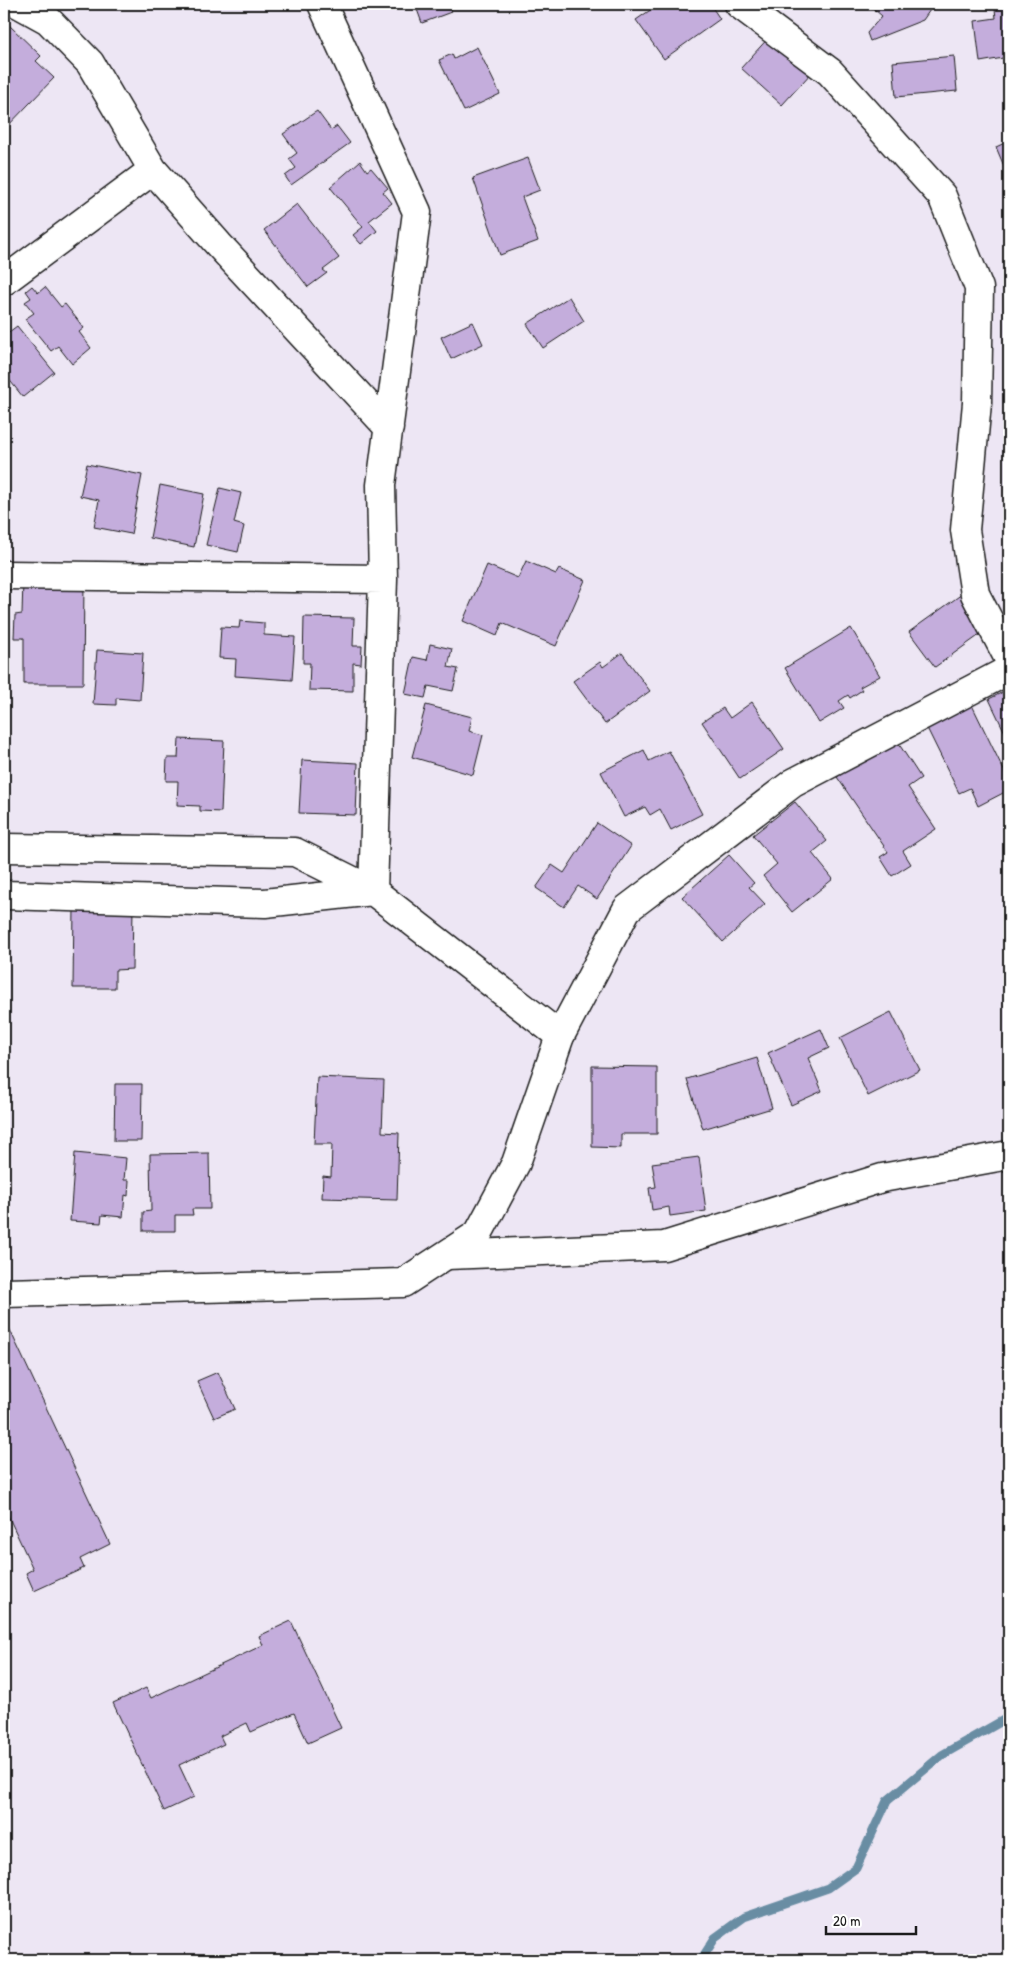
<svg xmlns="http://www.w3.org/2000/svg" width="1013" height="1964" font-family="'Patrick Hand',sans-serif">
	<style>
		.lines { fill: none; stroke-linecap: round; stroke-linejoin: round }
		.stream { stroke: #698da3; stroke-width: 9 }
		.building { fill: #c4addc; stroke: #1c1c1c }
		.street-casing { stroke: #1c1c1c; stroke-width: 31 }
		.secondary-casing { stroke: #1c1c1c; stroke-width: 31 }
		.street { stroke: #fff; stroke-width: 28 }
		.secondary { stroke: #fff; stroke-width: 28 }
	</style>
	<rect width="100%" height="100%" fill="#ede6f4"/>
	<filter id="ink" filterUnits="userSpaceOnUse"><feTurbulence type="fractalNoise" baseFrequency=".02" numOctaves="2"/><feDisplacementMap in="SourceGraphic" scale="10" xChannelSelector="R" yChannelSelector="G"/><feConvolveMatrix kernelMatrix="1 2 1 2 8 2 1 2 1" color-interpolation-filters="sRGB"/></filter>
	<g filter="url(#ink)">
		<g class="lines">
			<path class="stream" d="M 701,1960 L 715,1938 L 744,1917 L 828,1888 L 856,1868 L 887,1801 L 942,1755 L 1009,1717"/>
		</g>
		<path class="building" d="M 415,4 L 448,4 L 451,12 L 422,23 Z
			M 659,4 L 710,4 L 720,19 L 664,59 L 636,20 Z
			M 868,4 L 928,4 L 932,7 L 923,20 L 870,41 L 867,33 L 882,16 Z
			M 1009,7 L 1009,57 L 980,62 L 975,21 L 996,18 L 995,9 Z
			M 9,25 L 41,56 L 36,61 L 54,78 L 4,130 L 4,31 Z
			M 771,35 L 812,72 L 782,105 L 741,68 Z
			M 477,47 L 500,94 L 464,111 L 439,60 L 452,54 L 454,59 Z
			M 954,56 L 957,91 L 896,97 L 893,62 Z
			M 317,111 L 331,130 L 337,126 L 350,143 L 291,185 L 285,176 L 296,168 L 289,159 L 297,153 L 283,134 Z
			M 1009,141 L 1009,178 L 996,147 Z
			M 528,158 L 540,190 L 522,197 L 538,241 L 500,255 L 473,178 Z
			M 360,161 L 367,171 L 371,168 L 388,188 L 383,192 L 392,203 L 369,221 L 377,231 L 361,244 L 353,235 L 363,227 L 330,187 Z
			M 297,204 L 339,258 L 323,270 L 327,273 L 308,287 L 264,230 Z
			M 32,286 L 38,293 L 45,287 L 61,307 L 65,304 L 84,328 L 79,332 L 91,348 L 72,364 L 58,346 L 51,351 L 25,319 L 34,313 L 25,302 L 31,298 L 26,291 Z
			M 569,297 L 584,321 L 543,348 L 527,324 Z
			M 473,322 L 483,344 L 451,359 L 441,337 Z
			M 4,325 L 9,332 L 17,326 L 54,372 L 23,397 L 7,377 L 4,379 Z
			M 87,464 L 142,475 L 131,534 L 94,527 L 99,500 L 80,496 Z
			M 160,485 L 204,494 L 194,547 L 150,538 Z
			M 220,488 L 241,493 L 234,523 L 244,526 L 238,552 L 206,545 Z
			M 526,561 L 556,574 L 559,569 L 585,580 L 556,646 L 502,623 L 497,636 L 463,621 L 487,565 L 518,578 Z
			M 23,581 L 84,581 L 83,684 L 24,684 L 24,638 L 14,638 L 15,615 L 22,614 Z
			M 962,594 L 988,629 L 935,667 L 909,632 Z
			M 304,617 L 354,618 L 353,646 L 362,646 L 361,664 L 353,663 L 353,691 L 309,690 L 310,663 L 303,663 Z
			M 240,621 L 264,623 L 264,635 L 295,637 L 292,680 L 235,676 L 236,659 L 219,658 L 221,627 L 239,628 Z
			M 851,628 L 880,676 L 860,687 L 862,690 L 850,698 L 848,695 L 839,701 L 844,708 L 819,723 L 785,668 Z
			M 430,644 L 452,649 L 448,667 L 458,669 L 453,691 L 428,686 L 425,698 L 405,694 L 413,657 L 427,660 Z
			M 97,650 L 143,653 L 140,700 L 116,698 L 116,705 L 93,704 Z
			M 622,653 L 650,691 L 605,724 L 573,681 L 600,662 L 603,667 Z
			M 1009,689 L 1009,741 L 989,699 Z
			M 752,702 L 784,749 L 740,779 L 702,722 L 723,708 L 730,718 Z
			M 971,703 L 1009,781 L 1009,790 L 978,806 L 970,788 L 959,793 L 926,726 Z
			M 426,705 L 472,717 L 469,731 L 483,735 L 473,775 L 412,757 Z
			M 895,738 L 921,778 L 908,787 L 936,829 L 903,851 L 911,864 L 892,876 L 880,857 L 888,852 L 837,777 Z
			M 179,739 L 224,741 L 221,812 L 200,811 L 200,806 L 177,805 L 178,781 L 166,781 L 167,758 L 178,758 Z
			M 644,750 L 649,761 L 669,751 L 702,814 L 671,830 L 660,809 L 650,815 L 645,807 L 624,817 L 601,772 Z
			M 302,760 L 358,763 L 356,815 L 299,813 Z
			M 795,802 L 827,841 L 812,853 L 833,879 L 792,912 L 763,876 L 777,864 L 753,835 Z
			M 597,823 L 631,846 L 597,899 L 578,886 L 564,907 L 536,888 L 552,865 L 564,873 Z
			M 729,855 L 754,883 L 749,887 L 765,904 L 723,942 L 682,897 Z
			M 74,907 L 133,907 L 132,969 L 115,970 L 115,988 L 73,988 Z
			M 891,1012 L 920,1070 L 868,1096 L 840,1038 Z
			M 821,1029 L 829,1048 L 808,1058 L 822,1091 L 791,1105 L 768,1053 Z
			M 757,1058 L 772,1108 L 703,1129 L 687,1079 Z
			M 592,1066 L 657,1067 L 657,1134 L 621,1134 L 621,1148 L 592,1147 Z
			M 317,1077 L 384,1080 L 382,1132 L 399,1133 L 397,1200 L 322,1198 L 323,1176 L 331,1177 L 332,1144 L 314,1144 Z
			M 115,1084 L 142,1084 L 141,1141 L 114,1141 Z
			M 75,1153 L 126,1158 L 124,1180 L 129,1180 L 128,1196 L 125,1195 L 123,1217 L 102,1215 L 101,1223 L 70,1221 Z
			M 209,1153 L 210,1209 L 192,1209 L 193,1215 L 175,1215 L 175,1231 L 143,1231 L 143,1212 L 151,1211 L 150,1154 Z
			M 699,1157 L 706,1211 L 670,1216 L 669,1207 L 652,1210 L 649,1188 L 656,1187 L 652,1163 Z
			M 9,1328 L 110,1544 L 80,1559 L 84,1568 L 34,1591 L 26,1573 L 33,1569 L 4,1507 L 4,1330 Z
			M 218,1372 L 235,1409 L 214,1418 L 197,1381 Z
			M 291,1621 L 341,1728 L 308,1743 L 294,1713 L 251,1732 L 247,1723 L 220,1736 L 224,1744 L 179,1765 L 194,1797 L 164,1811 L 113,1703 L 146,1688 L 151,1698 L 263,1645 L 259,1636 Z"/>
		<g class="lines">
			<g class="street-casing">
				<path id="street" d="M 19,4 L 48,20 L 90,63 L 153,170 L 219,245 L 389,428
					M 322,4 L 417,212 L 381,485 L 383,579 L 373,891
					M 739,4 L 830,72 L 942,196 L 979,288 L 977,403 L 965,530 L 975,594 L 1009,659
					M 4,281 L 153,170
					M 4,575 L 383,579
					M 4,848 L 295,852 L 373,891 L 560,1036
					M 4,895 L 265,903 L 373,891
					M 447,1255 L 664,1246 L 882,1178 L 1009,1155"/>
			</g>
			<g class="secondary-casing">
				<path id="secondary" d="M 4,1293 L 403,1283 L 478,1234 L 516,1163 L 560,1036 L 627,909 L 793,783 L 1009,670"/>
			</g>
			<use href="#street" class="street"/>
			<use href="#secondary" class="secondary"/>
		</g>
	</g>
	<rect width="1013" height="1964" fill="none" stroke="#fff" stroke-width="20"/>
	<rect x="10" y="10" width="993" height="1944" fill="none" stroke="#1c1c1c" stroke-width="2" filter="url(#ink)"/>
	<path d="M826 1926v8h90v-8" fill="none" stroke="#1c1c1c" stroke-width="2.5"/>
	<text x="833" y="1926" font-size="15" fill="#1c1c1c" stroke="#ffffff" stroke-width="4" paint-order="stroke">20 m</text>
</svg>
